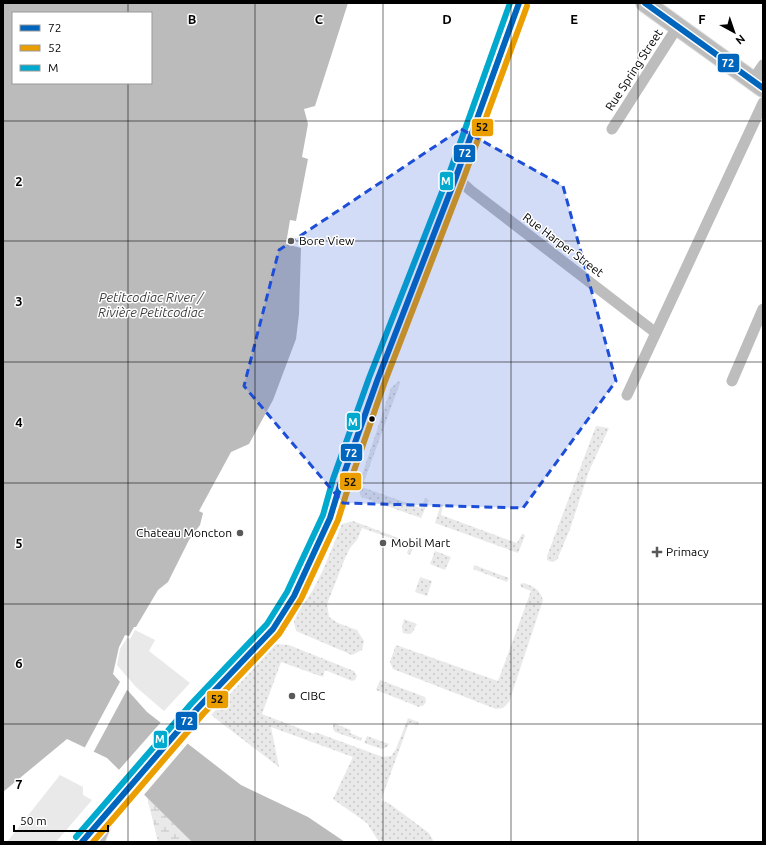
<svg xmlns="http://www.w3.org/2000/svg" width="766" height="845" font-family="Ubuntu,sans-serif">
	<style>
		.grass { fill: url(#grass-dots) }
		.wetland { fill: url(#wetland-marsh) }
		.park { fill: #e9e9e9 }
		.water { fill: #bbb; fill-rule: evenodd }
		.pier { fill: #fff }
		.lines { fill: none; stroke-linecap: round; stroke-linejoin: round }
		.primary-casing { stroke: #dbdbdb; stroke-width: 20 }
		.highway-casing { stroke: #dbdbdb; stroke-width: 23 }
		.street { stroke: #bdbdbd; stroke-width: 11 }
		.primary { stroke: #bdbdbd; stroke-width: 18 }
		.highway { stroke: #bdbdbd; stroke-width: 21 }
		.bus-1-casing { stroke: #fff; stroke-width: 9 }
		.bus-2-casing { stroke: #fff; stroke-width: 9 }
		.bus-3-casing { stroke: #fff; stroke-width: 9 }
		.bus-1 { stroke: #0065bd; stroke-width: 6 }
		.bus-2 { stroke: #eb9e00; stroke-width: 6 }
		.bus-3 { stroke: #00a9ce; stroke-width: 6 }
		.marked { fill: #1d4ed8; fill-opacity: 0.2; stroke: #1d4ed8; stroke-width: 3; stroke-dasharray: 8 5; stroke-linejoin: round }
		.grid { fill: none; stroke: #000; stroke-width: 1; stroke-opacity: 0.55 }
		.poi-dot { fill: #595959; stroke: #fff; stroke-width: 1.5 }
		.bus-dot { fill: #000; stroke: #fff; stroke-width: 1.5 }
		.labels { text-anchor: middle; stroke-width: 3; stroke-linejoin: round; paint-order: stroke }
		.street-label { font-size: 12px; fill: #000; stroke: #fff }
		.poi-label { font-size: 12px; fill: #000; stroke: #fff; text-anchor: start }
		.water-label { font-size: 13px; font-style: italic; fill: #3f3f3f; stroke: #fff }
		.grid-label { font-size: 13px; text-anchor: middle; font-weight: bold; fill: #000; stroke: #fff; stroke-width: 3; stroke-linejoin: round; paint-order: stroke }
		.line-badge { stroke: #fff; stroke-width: 1.5 }
		.badge-label { font-size: 11px; text-anchor: middle; font-weight: bold; fill: #fff }
		.pale-badge-label { font-size: 11px; text-anchor: middle; font-weight: bold; fill: #111 }
	</style>
	<defs>
		<pattern id="grass-dots" width="8" height="8" patternUnits="userSpaceOnUse"><rect width="8" height="8" fill="#e9e9e9"/><path d="M2 2h.1M6 6h.1" fill="none" stroke="#c6c6c6" stroke-width="1.8" stroke-linecap="round"/></pattern>
		<pattern id="wetland-marsh" width="20" height="14" patternUnits="userSpaceOnUse"><rect width="20" height="14" fill="#e9e9e9"/><path d="M1 5h8M5 5V1M11 12h8M15 12V8" fill="none" stroke="#c6c6c6"/></pattern>
	</defs>
	<rect width="100%" height="100%" fill="#fff"/>
	<path class="grass" d="M 399,381 L 400,383 L 362,487 L 421,508 L 425,498 L 429,500 L 421,518 L 361,497 L 358,487 L 391,388 Z
		M 596,426 L 609,428 L 589,471 L 570,529 L 557,560 L 552,562 L 547,560 L 547,556 Z
		M 441,504 L 443,505 L 441,515 L 517,543 L 522,534 L 524,534 L 525,536 L 518,553 L 435,523 Z
		M 353,521 L 412,543 C 413,548 413,552 409,555 L 407,553 L 410,545 L 362,528 L 357,540 L 350,548 L 346,556 L 327,604 L 329,617 L 338,623 L 357,630 L 364,641 L 362,650 L 352,655 L 296,631 L 294,622 L 297,614 L 313,590 L 323,570 L 342,524 Z
		M 435,551 L 451,557 L 445,570 L 430,564 Z
		M 474,565 L 509,578 L 507,582 L 473,569 Z
		M 420,577 L 432,581 L 427,596 L 415,592 Z
		M 524,583 C 535,587 539,589 543,600 L 509,702 L 503,708 L 496,709 L 393,669 L 390,662 L 396,645 L 498,681 L 531,591 L 521,587 L 520,584 Z
		M 404,619 L 417,624 L 412,633 L 408,634 L 403,633 L 402,628 Z
		M 276,644 L 289,645 L 354,671 L 357,676 L 355,680 L 352,681 L 325,670 L 323,677 L 281,662 L 262,714 L 314,734 L 315,732 L 383,757 L 391,756 L 396,749 L 408,718 L 418,722 L 419,724 L 418,725 L 409,723 L 381,800 L 390,804 L 429,833 L 434,842 L 379,842 L 367,823 L 333,799 L 353,757 L 271,727 L 279,767 L 211,715 Z
		M 380,680 L 425,697 L 426,702 L 424,705 L 419,707 L 376,690 Z
		M 333,723 L 351,730 L 350,733 L 362,738 L 361,741 L 335,732 L 333,729 Z
		M 367,736 L 389,744 L 387,747 L 382,749 L 364,743 Z"/>
	<path class="wetland" d="M 147,797 L 192,842 L 158,842 Z"/>
	<path class="park" d="M 135,630 L 155,640 L 149,651 L 190,683 L 164,711 L 136,687 L 117,665 L 120,649 L 127,638 L 130,639 Z
		M 60,775 L 83,787 L 83,795 L 92,800 L 56,842 L 7,842 Z"/>
	<path class="water" d="M 3,3 L 348,3 L 315,106 L 304,109 L 308,124 L 302,157 L 308,159 L 296,221 L 290,220 L 286,244 L 301,248 L 299,314 L 296,339 L 273,400 L 249,444 L 231,452 L 199,511 L 203,513 L 200,525 L 189,540 L 168,582 L 158,590 L 136,627 L 134,627 L 129,636 L 125,635 L 119,647 L 113,674 L 147,712 L 241,785 L 308,817 L 345,842 L 192,842 L 107,758 L 67,739 L 3,792 ZM 13,13 L 151,13 L 151,83 L 13,83 Z"/>
	<path class="pier" d="M 121,680 L 128,688 L 93,753 L 84,749 Z
		M 162,721 L 189,742 L 143,796 L 118,771 Z"/>
	<g class="lines">
		<g class="primary-casing">
			<path id="primary" d="M 645,3 L 763,88
				M 82,842 L 197,709 L 273,629 L 294,596 L 330,518 L 341,482 L 377,381 L 456,177 L 519,3"/>
		</g>
		<g class="highway-casing">
			<path id="highway" d="M 93,842 L 103,818"/>
		</g>
		<path class="street" d="M 752,81 L 763,65
			M 612,129 L 678,26
			M 456,177 L 470,190 L 656,333
			M 732,381 L 763,309
			M 627,395 L 763,103"/>
		<use href="#primary" class="primary"/>
		<use href="#highway" class="highway"/>
		<g class="bus-1-casing">
			<path id="bus-1" d="M 645,3 L 763,88
				M 82,842 L 197,709 L 273,629 L 294,596 L 330,518 L 341,482 L 377,381 L 456,177 L 519,3"/>
		</g>
		<g class="bus-2-casing">
			<path id="bus-2" d="M 93,842 L 203,714 L 279,634 L 301,599 L 338,520 L 349,485 L 384,384 L 463,180 L 527,6"/>
		</g>
		<g class="bus-3-casing">
			<path id="bus-3" d="M 76,837 L 191,704 L 267,624 L 287,592 L 323,515 L 333,479 L 369,378 L 449,174 L 510,3"/>
		</g>
		<use href="#bus-1" class="bus-1"/>
		<use href="#bus-2" class="bus-2"/>
		<use href="#bus-3" class="bus-3"/>
	</g>
	<path class="marked" d="M 461,129 L 563,186 L 616,381 L 523,508 L 343,503 L 244,386 L 279,250 Z"/>
	<path class="grid" d="M 128,3 L 128,13M 255,3 L 255,842M 383,3 L 383,842M 511,3 L 511,842M 638,3 L 638,842M 128,83 L 128,842M 3,121 L 763,121M 3,241 L 763,241M 3,362 L 763,362M 3,483 L 763,483M 3,604 L 763,604M 3,724 L 763,724"/>
	<g class="poi-dot">
		<circle cx="291" cy="241" r="4"/>
		<circle cx="240" cy="533" r="4"/>
		<circle cx="383" cy="543" r="4"/>
		<path d="M655 546h4v4h4v4h-4v4h-4v-4h-4v-4h4z"/>
		<circle cx="292" cy="696" r="4"/>
	</g>
	<circle class="bus-dot" cx="372" cy="419" r="3.5"/>
	<g class="labels">
		<g class="street-label">
			<text transform="translate(634 70) rotate(-57)" y="4">Rue Spring Street</text>
			<text transform="translate(563 245) rotate(37)" y="4">Rue Harper Street</text>
		</g>
		<g class="poi-label">
			<text x="299" y="245">Bore View</text>
			<text x="232" y="537" text-anchor="end">Chateau Moncton</text>
			<text x="391" y="547">Mobil Mart</text>
			<text x="666" y="556">Primacy</text>
			<text x="300" y="700">CIBC</text>
		</g>
		<g class="water-label">
			<text x="151" y="302">Petitcodiac River /<tspan x="151" dy="15">Rivière Petitcodiac</tspan></text>
		</g>
	</g>
	<g class="grid-label">
		<text x="192" y="24">B</text>
		<text x="319" y="24">C</text>
		<text x="447" y="24">D</text>
		<text x="574" y="24">E</text>
		<text x="702" y="24">F</text>
		<text x="19" y="186">2</text>
		<text x="19" y="306">3</text>
		<text x="19" y="427">4</text>
		<text x="19" y="548">5</text>
		<text x="19" y="668">6</text>
		<text x="19" y="789">7</text>
	</g>
	<g class="line-badge">
		<rect x="717" y="53" width="23" height="20" rx="4" fill="#0065bd"/>
		<rect x="471" y="118" width="23" height="19" rx="4" fill="#eb9e00"/>
		<rect x="453" y="144" width="23" height="19" rx="4" fill="#0065bd"/>
		<rect x="439" y="171" width="15" height="20" rx="4" fill="#00a9ce"/>
		<rect x="346" y="412" width="15" height="19" rx="4" fill="#00a9ce"/>
		<rect x="340" y="443" width="23" height="19" rx="4" fill="#0065bd"/>
		<rect x="339" y="472" width="23" height="19" rx="4" fill="#eb9e00"/>
		<rect x="206" y="690" width="23" height="19" rx="4" fill="#eb9e00"/>
		<rect x="175" y="711" width="23" height="20" rx="4" fill="#0065bd"/>
		<rect x="153" y="730" width="15" height="19" rx="4" fill="#00a9ce"/>
	</g>
	<g class="badge-label">
		<text x="728" y="67">72</text>
		<text x="465" y="157">72</text>
		<text x="446" y="185">M</text>
		<text x="353" y="426">M</text>
		<text x="351" y="457">72</text>
		<text x="187" y="725">72</text>
		<text x="160" y="743">M</text>
	</g>
	<g class="pale-badge-label">
		<text x="482" y="131">52</text>
		<text x="350" y="486">52</text>
		<text x="217" y="703">52</text>
	</g>
	<rect width="766" height="845" fill="none" stroke="#000000" stroke-width="8"/>
	<rect x="12" y="12" width="140" height="72" fill="#ffffff" stroke="#999999"/>
	<rect x="20" y="25" width="20" height="6" fill="#0065bd" stroke="#999999"/>
	<text x="48" y="32" font-size="12" fill="#000000">72</text>
	<rect x="20" y="45" width="20" height="6" fill="#eb9e00" stroke="#999999"/>
	<text x="48" y="52" font-size="12" fill="#000000">52</text>
	<rect x="20" y="65" width="20" height="6" fill="#00a9ce" stroke="#999999"/>
	<text x="48" y="72" font-size="12" fill="#000000">M</text>
	<g transform="translate(734 32) rotate(140)" stroke="#ffffff" stroke-width="3" paint-order="stroke">
	<path d="M0-3L7 15L0 10L-7 15Z" fill="#000000"/>
	<text y="-6" font-size="11" font-weight="bold" text-anchor="middle" fill="#000000">N</text>
	</g>
	<path d="M14 825v6h94v-6" fill="none" stroke="#000000" stroke-width="2"/>
	<text x="20" y="825" font-size="12" fill="#000000" stroke="#ffffff" stroke-width="3" paint-order="stroke">50 m</text>
</svg>
